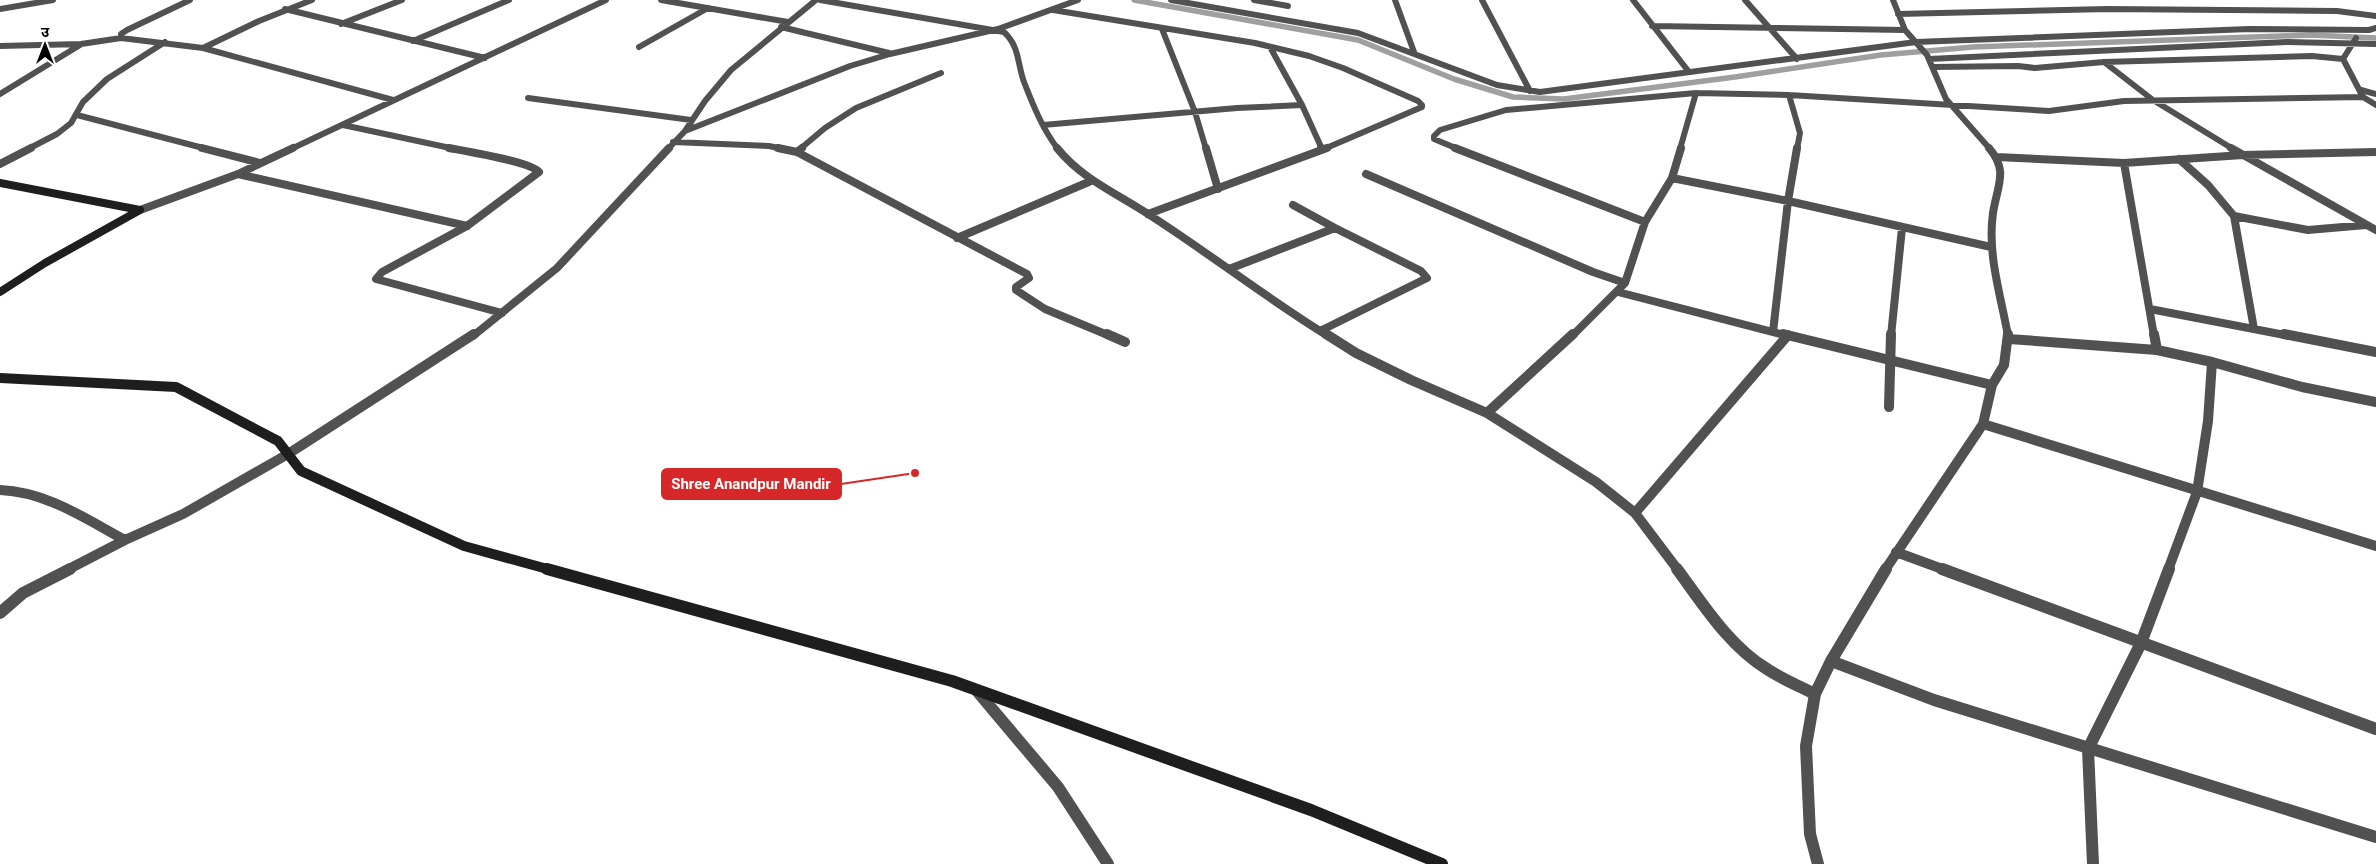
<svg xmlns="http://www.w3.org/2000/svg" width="2376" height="864" font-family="Roboto,'Noto Sans Devanagari',sans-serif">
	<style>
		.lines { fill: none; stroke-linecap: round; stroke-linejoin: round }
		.stream { stroke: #9f9f9f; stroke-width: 5.5 }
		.street-far3 { stroke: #515151; stroke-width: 6 }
		.street-far2 { stroke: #515151; stroke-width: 8 }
		.street-far1 { stroke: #515151; stroke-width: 10 }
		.street { stroke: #515151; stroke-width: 12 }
		.secondary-far2 { stroke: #1e1e1e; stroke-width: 8 }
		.secondary-far1 { stroke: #1e1e1e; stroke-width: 10 }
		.secondary { stroke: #1e1e1e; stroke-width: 12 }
		.leader { fill: none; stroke: #d62828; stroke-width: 2 }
		.callout-dot { fill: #d62828; stroke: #fff; stroke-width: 2 }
		.callout { fill: #d62828; stroke: #d62828; stroke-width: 2 }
		.callout-label { font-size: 15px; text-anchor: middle; font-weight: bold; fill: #fff }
	</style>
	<rect width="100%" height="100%" fill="#fff"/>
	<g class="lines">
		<path class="stream" d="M 1134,0 L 1358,40 L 1454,79 L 1513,97 L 1564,99 L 1735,77 L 1881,55 L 1973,47 L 2311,35 L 2376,38"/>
		<path class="street-far3" d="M 190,0 L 127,30 L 121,34 L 121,38 L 203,48 L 393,100
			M 661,0 L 788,22
			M 820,0 L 1004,32 C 1020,47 1017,63 1024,82 C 1033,105 1043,130 1058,149
			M 1171,0 L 1358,33 L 1497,85 L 1540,92 L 1916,42 L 2249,29 L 2369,30 L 2376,28
			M 1254,0 L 1288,6
			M 1395,0 L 1414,52
			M 1482,0 L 1530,91
			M 1633,0 L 1689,72
			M 1745,0 L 1797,59
			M 1893,0 L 1905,30 L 1927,55 L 1946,99 L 1990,149
			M 0,9 L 53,0
			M 285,9 L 485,58
			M 1053,10 L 1255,43 L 1309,56 L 1343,68 L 1418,101 L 1422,105 L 1422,107 L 1324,149
			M 1898,14 L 2107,9 L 2337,11 L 2376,16
			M 341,24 L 402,0
			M 1652,26 L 1905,30
			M 781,27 L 889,53
			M 1162,29 L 1195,112 L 1206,149
			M 2356,38 L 2343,59 L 2363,97 L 2376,105
			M 413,41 L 509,0
			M 0,46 L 81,44 L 121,38
			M 639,47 L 708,8
			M 1270,47 L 1302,105 L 1322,149
			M 203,48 L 259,21 L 312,0
			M 1929,59 L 2287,42 L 2376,44
			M 2104,62 L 2153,100 L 2233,149
			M 1933,67 L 2018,66 L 2035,68 L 2104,62 L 2312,56 L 2343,59
			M 2361,90 L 2376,94
			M 0,94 L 80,45
			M 1789,95 L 1800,133 L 1797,149
			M 528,98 L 691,120
			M 77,115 L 207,149
			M 343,125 L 455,149
			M 1043,125 L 1237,108 L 1302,105
			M 685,131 L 850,66 L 890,54 L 998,29 L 1078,0
			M 673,142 L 769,146 L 783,149
			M 28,149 L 57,134 L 71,123 L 83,102 L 107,79 L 165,42
			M 291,149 L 606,0
			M 668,149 L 685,131 L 705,101 L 731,70 L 816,0
			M 800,149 L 825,128 L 856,108 L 941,73
			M 1458,149 L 1434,139 L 1434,136 L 1440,130 L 1506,110 L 1696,93 L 1789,95 L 2049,111 L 2124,101 L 2363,97
			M 1680,149 L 1696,93"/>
		<path class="street-far2" d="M 202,148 L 260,163
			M 449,148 C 465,151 531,162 539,172 L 467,226 L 382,272 L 376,279 L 502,313
			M 778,148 L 797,152 L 1027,274 L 1029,278 L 1016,287 L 1016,290 L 1045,309 L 1110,336
			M 1057,148 C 1082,179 1116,193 1148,214 C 1209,253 1266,298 1328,336
			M 1206,148 L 1218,189
			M 1321,148 L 1322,150
			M 1455,148 L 1645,222
			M 1989,148 C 2009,171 1997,186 1993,213 C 1987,254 2001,296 2008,336
			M 2231,148 L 2376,230
			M 797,152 L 802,148
			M 1997,157 L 2124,163 L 2243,155 L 2376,152
			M 2179,159 L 2208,185 L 2234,216 L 2254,329
			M 2124,163 L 2154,336
			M 0,164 L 31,148
			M 238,174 L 467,226
			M 1366,174 L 1593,272 L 1625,283
			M 1672,178 L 1788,201 L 1991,247
			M 140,210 L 238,174 L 293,148
			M 1148,214 L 1327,148
			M 2234,216 L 2308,230 L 2366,225
			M 957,238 L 1091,181
			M 1229,269 L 1335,228 L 1293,205
			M 1618,292 L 1788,336
			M 2150,309 L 2290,336
			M 1320,331 L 1427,278 L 1421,271 L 1335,228
			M 1773,332 L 1788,201 L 1797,148
			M 473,336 L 557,268 L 669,148
			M 1572,336 L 1625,283 L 1645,222 L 1672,178 L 1681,148
			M 1891,336 L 1902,228"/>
		<path class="street-far1" d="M 1107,334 L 1125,342
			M 1326,334 L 1356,353 L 1411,380 L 1487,413 L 1596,482 L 1635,513 L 1678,570
			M 1783,334 L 1992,385
			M 2154,334 L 2157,350
			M 2284,334 L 2376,352
			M 2009,339 L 2157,350 L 2212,362 L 2302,387 L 2376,402
			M 1889,407 L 1891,334
			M 1487,413 L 1573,334
			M 1983,424 L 2376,546
			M 0,490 C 47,492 84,518 125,540
			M 1635,513 L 1788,335
			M 1896,552 L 1945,570
			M 67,570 L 125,540 L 183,514 L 288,454 L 474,334
			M 1885,570 L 1983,424 L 1992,385 L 2004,365 L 2008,334
			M 2168,570 L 2197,492 L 2208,421 L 2212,362"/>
		<path class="street" d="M 1677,569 C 1703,604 1729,646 1767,669 C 1782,679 1799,686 1815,694
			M 1942,569 L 2376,729
			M 0,613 L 23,593 L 70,569
			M 1831,661 L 1934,700 L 2376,837
			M 977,691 L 1058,787 L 1108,864
			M 1818,864 L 1810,834 L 1806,746 L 1815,694 L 1831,661 L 1886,569
			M 2093,864 L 2088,749 L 2141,643 L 2169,569"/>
		<path class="secondary-far2" d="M 0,183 L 140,210 L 45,263 L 0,292"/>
		<path class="secondary-far1" d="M 0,378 L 176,387 L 278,441 L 301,471 L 464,546 L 551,570"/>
		<path class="secondary" d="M 547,569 L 952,681 L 1311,810 L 1442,864"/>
	</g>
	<path class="leader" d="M915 473L841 484"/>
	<circle class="callout-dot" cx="915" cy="473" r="5"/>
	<rect class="callout" x="662" y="469" width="179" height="30" rx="5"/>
	<g class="callout-label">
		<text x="751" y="489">Shree Anandpur Mandir</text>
	</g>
	<g transform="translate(45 45)" stroke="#ffffff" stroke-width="4" paint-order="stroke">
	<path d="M0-4L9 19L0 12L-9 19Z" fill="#000000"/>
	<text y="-8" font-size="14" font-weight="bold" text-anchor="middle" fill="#000000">उ</text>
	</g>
</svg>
